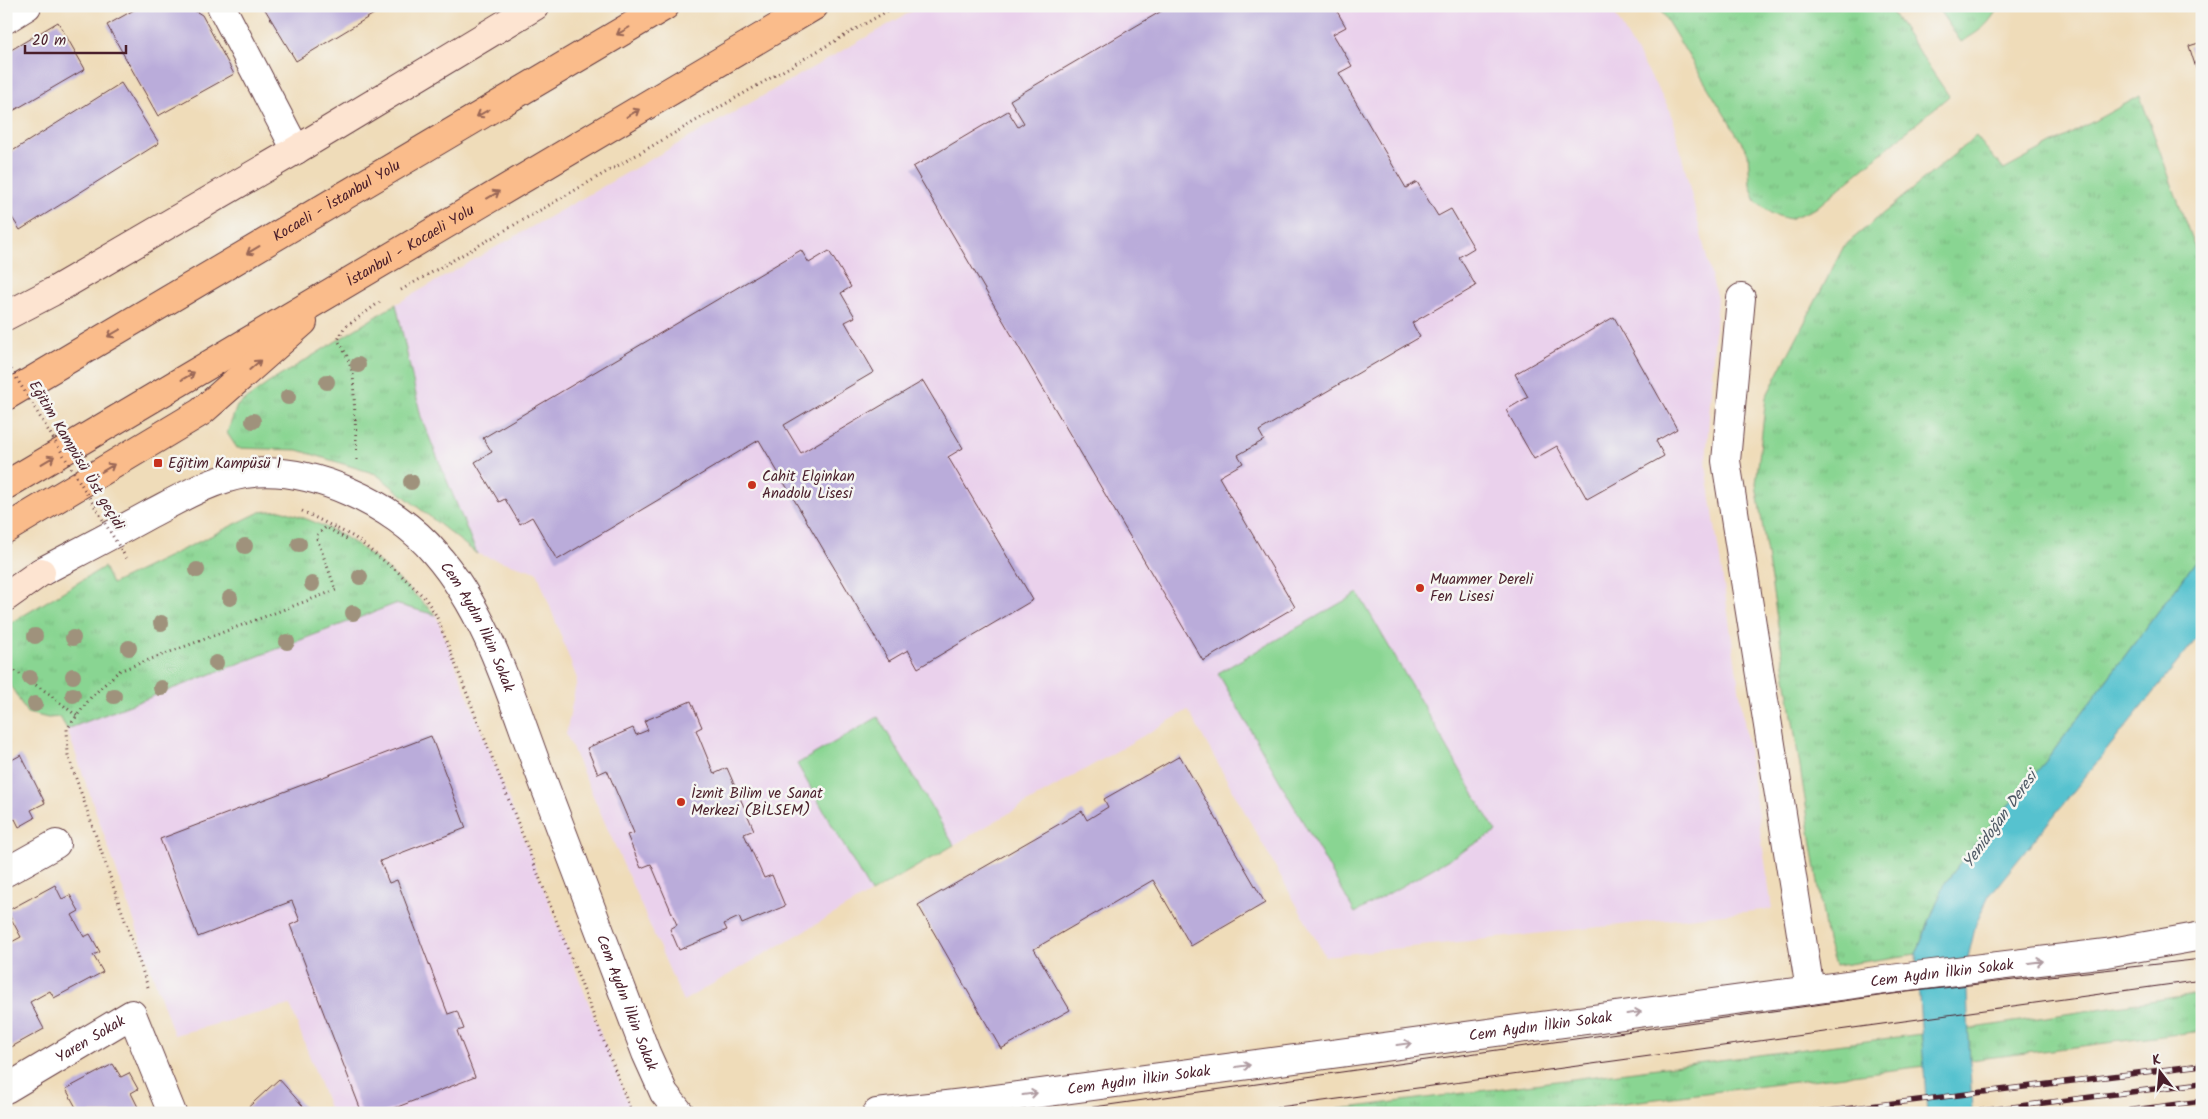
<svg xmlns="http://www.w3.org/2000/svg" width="2208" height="1119" font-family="Kalam,sans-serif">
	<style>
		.built { fill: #ead1ec }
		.grass { fill: url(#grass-tufts); stroke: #6a7a5e }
		.pitch { fill: #89d592; stroke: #6a7a5e }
		.water { fill: #56c2cf; stroke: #50707d }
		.building { fill: #baacda }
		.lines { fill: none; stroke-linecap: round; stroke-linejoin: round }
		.street-casing { stroke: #633b40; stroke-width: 30 }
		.secondary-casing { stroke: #633b40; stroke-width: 30 }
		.highway-casing { stroke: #633b40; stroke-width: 30 }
		.path { stroke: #633b40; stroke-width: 3; stroke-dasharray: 1 4; stroke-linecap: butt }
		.street { stroke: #fff; stroke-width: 28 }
		.secondary { stroke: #fde4d1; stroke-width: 28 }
		.highway { stroke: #fabc8b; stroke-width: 28 }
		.tram { stroke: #4a1f2b; stroke-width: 1 }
		.rail-casing { stroke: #4a1f2b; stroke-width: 5.5 }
		.rail { stroke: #f6f6f2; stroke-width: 4; stroke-dasharray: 11; stroke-linecap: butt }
		.path-bridge { stroke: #633b40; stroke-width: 3; stroke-dasharray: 1 4; stroke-linecap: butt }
		.tree { fill: #9f927c }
		.oneway { stroke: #996656 }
		.oneway2 { stroke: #ae9aa0 }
		.poi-dot { fill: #c8321e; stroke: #f6f6f2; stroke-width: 2 }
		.labels { text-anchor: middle; stroke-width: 5; stroke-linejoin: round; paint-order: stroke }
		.street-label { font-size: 15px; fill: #4a1f2b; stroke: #f6f6f2 }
		.poi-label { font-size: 15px; fill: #4a1f2b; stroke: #f6f6f2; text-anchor: start }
		.water-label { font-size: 16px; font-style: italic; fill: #4e5864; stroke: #f6f6f2 }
	</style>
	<defs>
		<pattern id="grass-tufts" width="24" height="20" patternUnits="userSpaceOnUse" patternTransform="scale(1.25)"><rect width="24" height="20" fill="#89d592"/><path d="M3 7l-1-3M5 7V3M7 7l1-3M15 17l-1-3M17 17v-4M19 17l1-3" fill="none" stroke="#78b67e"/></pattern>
	</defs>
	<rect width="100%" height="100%" fill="#f6f6f2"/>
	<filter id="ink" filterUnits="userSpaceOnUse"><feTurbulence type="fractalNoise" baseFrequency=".02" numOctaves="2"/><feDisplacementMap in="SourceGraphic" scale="10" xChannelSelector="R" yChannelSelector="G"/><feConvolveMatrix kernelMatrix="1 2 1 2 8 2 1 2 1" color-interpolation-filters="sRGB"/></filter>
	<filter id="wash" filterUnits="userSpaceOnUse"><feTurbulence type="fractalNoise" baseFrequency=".0096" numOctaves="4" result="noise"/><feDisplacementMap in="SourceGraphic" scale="20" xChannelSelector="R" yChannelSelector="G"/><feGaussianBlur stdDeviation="1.12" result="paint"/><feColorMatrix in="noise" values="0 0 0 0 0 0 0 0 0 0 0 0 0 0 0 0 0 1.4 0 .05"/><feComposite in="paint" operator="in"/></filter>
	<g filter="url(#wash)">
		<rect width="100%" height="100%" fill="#efdcb9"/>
		<path class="built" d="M 921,6 L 1610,6 L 1671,112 L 1717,299 L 1706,465 L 1772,909 L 1325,956 L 1188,710 L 683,1001 L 566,734 L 577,679 L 537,572 L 477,554 L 421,417 L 396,304 Z
			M 395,604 L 436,615 L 632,1113 L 331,1113 L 290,1005 L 174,1035 L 67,729 Z"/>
		<path class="grass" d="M 1658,6 L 1888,6 L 1949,96 L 1816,208 L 1789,219 L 1772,214 L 1756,202 L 1750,185 L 1748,153 Z
			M 1936,6 L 1999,6 C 1988,26 1980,31 1961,42 Z
			M 2140,96 L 2202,268 L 2202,553 L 2046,761 L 1973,847 L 1945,883 L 1916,954 L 1835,966 L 1827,941 L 1756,484 L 1766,397 L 1844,246 L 1976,136 L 2004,170 Z
			M 396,304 L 421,417 L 477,554 L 376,474 L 298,450 L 237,448 L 227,433 L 237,406 L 267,384 Z
			M 281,510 C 296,515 311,520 325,527 C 368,546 402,583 436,615 L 395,604 L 67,729 L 60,717 L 48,718 L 27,713 L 6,678 L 6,626 L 104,567 L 112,584 L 260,512 Z
			M 2202,993 L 2202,1031 L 1970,1060 L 1968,1029 Z
			M 1921,1034 L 1925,1066 L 1542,1113 L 1309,1113 Z"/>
		<path class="pitch" d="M 1358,593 L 1496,832 L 1355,913 L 1218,673 Z
			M 878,717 L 954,845 L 871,893 L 797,764 Z"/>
		<path class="water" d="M 2202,553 L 2202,632 L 1989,896 L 1976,924 L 1966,966 L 1972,1113 L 1927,1113 L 1916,954 L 1945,883 L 1973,847 L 2046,761 Z"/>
		<g id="blocks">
			<path class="building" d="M 141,6 L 187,6 L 202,15 L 234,74 L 158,116 L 107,25 Z
				M 263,6 L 387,6 L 296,61 Z
				M 1170,6 L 1334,6 L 1346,27 L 1333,34 L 1352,66 L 1339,73 L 1406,188 L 1417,182 L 1438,216 L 1451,209 L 1474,248 L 1459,257 L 1476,286 L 1412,323 L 1420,337 L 1259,431 L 1264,440 L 1238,455 L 1243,463 L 1219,477 L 1295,607 L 1203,661 L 913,167 L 1008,111 L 1018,127 L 1024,123 L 1010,100 Z
				M 58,22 L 85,69 L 6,115 L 6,53 Z
				M 2202,42 L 2202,84 L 2201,84 L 2189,46 Z
				M 121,83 L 159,143 L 20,230 L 6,208 L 6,155 Z
				M 801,250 L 809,263 L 829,251 L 851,287 L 841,293 L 855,317 L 845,322 L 874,372 L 784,425 L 801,453 L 923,381 L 963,448 L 948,457 L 1033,600 L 918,668 L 908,650 L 889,661 L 759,440 L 557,560 L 532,517 L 520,524 L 505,499 L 499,502 L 475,462 L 492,452 L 483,438 Z
				M 1614,317 L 1677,429 L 1656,441 L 1664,456 L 1587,499 L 1557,446 L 1534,459 L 1506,410 L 1528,397 L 1515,374 Z
				M 691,701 L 702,727 L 696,730 L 714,774 L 727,768 L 754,830 L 744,834 L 764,878 L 772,875 L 785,906 L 742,924 L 739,917 L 724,924 L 727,930 L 679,950 L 670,929 L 677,925 L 651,864 L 641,868 L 627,835 L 634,833 L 607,770 L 598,774 L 587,748 L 633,728 L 636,735 L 648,730 L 644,721 Z
				M 431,736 L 466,828 L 380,861 L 389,883 L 397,880 L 448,1014 L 457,1011 L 464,1029 L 457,1031 L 475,1077 L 382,1113 L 362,1113 L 290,925 L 300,921 L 292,901 L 198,937 L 160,839 Z
				M 21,755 L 45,803 L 31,810 L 35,818 L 19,827 L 15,819 L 6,824 L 6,763 Z
				M 1180,756 L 1265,903 L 1191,946 L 1153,880 L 1034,949 L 1070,1010 L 1001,1049 L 918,905 L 1082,811 L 1087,820 L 1108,807 L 1104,799 Z
				M 55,885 L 62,899 L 70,895 L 79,911 L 72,915 L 84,937 L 90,934 L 100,952 L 93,955 L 103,972 L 54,998 L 50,991 L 30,1002 L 44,1029 L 6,1050 L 6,945 L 21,937 L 7,911 Z
				M 113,1064 L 121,1077 L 129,1073 L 138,1089 L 131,1093 L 141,1113 L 79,1113 L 66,1089 Z
				M 279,1079 L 309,1113 L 242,1113 Z"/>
		</g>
	</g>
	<g filter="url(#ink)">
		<use href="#blocks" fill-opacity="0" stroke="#633b40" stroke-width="1"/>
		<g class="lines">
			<g class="street-casing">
				<g id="street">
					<path d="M 221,6 L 296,150"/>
					<path d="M 6,19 L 27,6"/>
					<path d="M 1741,298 L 1726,461 L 1810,990"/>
					<path id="s1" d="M 41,572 C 77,553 114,534 150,514 C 181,498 210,480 245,474 C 309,464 394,504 435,553 C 488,614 511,697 539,771 C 575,865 610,959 646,1053 L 664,1093 L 680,1113"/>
					<path d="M 6,872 L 56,844"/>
					<path id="s2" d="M 6,1089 L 132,1014 L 172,1113"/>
					<path id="s3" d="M 877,1113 L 981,1101 L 1899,978 L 2106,953 L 2202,936"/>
				</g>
			</g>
			<g class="secondary-casing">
				<path id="secondary" d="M 6,316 L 52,292 L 296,150 L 535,6
					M 6,597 L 41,572"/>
			</g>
			<g class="highway-casing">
				<g id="highway">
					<path id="s4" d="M 6,396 L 665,6"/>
					<path id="s5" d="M 6,485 L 814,6"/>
					<path d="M 6,529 L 201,412 L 303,322"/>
				</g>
			</g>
			<path class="path" d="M 401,290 L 896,6
				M 357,460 L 353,374 L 347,356 L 338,340 L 344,328 L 380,302
				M 302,511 L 354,537 L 398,572 L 425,598 L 436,615 L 632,1113
				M 6,667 L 12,669 L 45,691 L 77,716
				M 148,987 L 68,755 L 67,729 L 91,697 L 119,671 L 336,590 L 316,536 L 326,527 L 350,541"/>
			<use href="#street" class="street"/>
			<use href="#secondary" class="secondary"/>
			<use href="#highway" class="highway"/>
			<path class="tram" d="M 1052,1113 L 1907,992 L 2202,959
				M 1236,1113 L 2202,980"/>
			<g class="rail-casing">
				<path id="rail" d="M 1813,1113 L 2202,1065
					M 1964,1113 L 2202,1083
					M 2111,1113 L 2202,1101"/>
			</g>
			<use href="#rail" class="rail"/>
			<path class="path-bridge" d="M 6,361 L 128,561"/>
		</g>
		<g class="tree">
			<circle cx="358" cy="365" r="8"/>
			<circle cx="327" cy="382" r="8"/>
			<circle cx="288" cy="397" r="8"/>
			<circle cx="253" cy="421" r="8"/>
			<circle cx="411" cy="482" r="8"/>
			<circle cx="299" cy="544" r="8"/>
			<circle cx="245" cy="546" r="8"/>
			<circle cx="197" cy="570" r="8"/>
			<circle cx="360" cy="577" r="8"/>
			<circle cx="312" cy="584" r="8"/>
			<circle cx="230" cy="598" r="8"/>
			<circle cx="353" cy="613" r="8"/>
			<circle cx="161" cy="623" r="8"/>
			<circle cx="35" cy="636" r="8"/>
			<circle cx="73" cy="638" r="8"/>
			<circle cx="287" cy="642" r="8"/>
			<circle cx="129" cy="648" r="8"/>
			<circle cx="216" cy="663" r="8"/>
			<circle cx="73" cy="676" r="8"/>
			<circle cx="30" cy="678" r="8"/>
			<circle cx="161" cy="688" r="8"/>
			<circle cx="73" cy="695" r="8"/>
			<circle cx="114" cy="696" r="8"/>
			<circle cx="35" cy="704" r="8"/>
		</g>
		<defs><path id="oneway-shaft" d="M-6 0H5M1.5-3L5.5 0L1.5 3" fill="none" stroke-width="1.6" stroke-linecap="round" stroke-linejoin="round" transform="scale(1.25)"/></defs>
		<g class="oneway">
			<use href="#oneway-shaft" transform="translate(623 31) rotate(150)"/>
			<use href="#oneway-shaft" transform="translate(483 113) rotate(150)"/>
			<use href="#oneway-shaft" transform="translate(633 113) rotate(-31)"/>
			<use href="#oneway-shaft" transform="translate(493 195) rotate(-31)"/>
			<use href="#oneway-shaft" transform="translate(253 250) rotate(149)"/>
			<use href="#oneway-shaft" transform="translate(114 333) rotate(150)"/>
			<use href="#oneway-shaft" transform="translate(255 365) rotate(-41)"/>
			<use href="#oneway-shaft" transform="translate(188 376) rotate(-31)"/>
			<use href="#oneway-shaft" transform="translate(48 460) rotate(-31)"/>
			<use href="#oneway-shaft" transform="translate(108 468) rotate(-31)"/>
		</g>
		<g class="oneway2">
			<use href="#oneway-shaft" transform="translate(2036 962) rotate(-7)"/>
			<use href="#oneway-shaft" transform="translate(1634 1013) rotate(-8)"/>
			<use href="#oneway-shaft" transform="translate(1404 1044) rotate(-8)"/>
			<use href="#oneway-shaft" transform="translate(1243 1066) rotate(-8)"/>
			<use href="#oneway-shaft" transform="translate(1030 1094) rotate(-8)"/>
		</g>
	</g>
	<g class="poi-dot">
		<rect x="153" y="458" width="10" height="10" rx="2.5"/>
		<circle cx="752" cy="485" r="5"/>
		<circle cx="1420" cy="588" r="5"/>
		<circle cx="681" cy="802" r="5"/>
	</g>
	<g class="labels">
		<g class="street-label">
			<text dy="5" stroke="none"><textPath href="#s4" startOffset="384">Kocaeli - İstanbul Yolu</textPath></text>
			<text dy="5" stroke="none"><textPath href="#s5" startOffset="470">İstanbul - Kocaeli Yolu</textPath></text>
			<text transform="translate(77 455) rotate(59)" y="5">Eğitim Kampüsü Üst geçidi</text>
			<text dy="5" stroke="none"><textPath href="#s1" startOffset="526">Cem Aydın İlkin Sokak</textPath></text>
			<text dy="5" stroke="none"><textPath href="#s3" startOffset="1074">Cem Aydın İlkin Sokak</textPath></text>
			<text dy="5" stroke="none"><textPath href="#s1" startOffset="931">Cem Aydın İlkin Sokak</textPath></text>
			<text dy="5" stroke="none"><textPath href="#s3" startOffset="669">Cem Aydın İlkin Sokak</textPath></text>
			<text dy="5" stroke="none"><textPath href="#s2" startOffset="98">Yaren Sokak</textPath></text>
			<text dy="5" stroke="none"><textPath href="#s3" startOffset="264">Cem Aydın İlkin Sokak</textPath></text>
		</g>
		<g class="poi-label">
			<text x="168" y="468">Eğitim Kampüsü 1</text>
			<text x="762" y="481">Cahit Elginkan<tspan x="762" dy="17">Anadolu Lisesi</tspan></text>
			<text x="1430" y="584">Muammer Dereli<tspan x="1430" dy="17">Fen Lisesi</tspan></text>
			<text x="691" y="798">İzmit Bilim ve Sanat<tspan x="691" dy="17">Merkezi (BİLSEM)</tspan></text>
		</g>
		<g class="water-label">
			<text transform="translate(1999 819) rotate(-54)" y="6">Yenidoğan Deresi</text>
		</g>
	</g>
	<rect width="2208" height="1119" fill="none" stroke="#f6f6f2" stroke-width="25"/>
	<g transform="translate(2160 1072) rotate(344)" stroke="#f6f6f2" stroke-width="4" paint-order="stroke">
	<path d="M0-4L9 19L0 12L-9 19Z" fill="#4a1f2b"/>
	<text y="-8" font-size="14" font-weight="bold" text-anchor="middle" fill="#4a1f2b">K</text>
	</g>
	<path d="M25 45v8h101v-8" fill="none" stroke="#4a1f2b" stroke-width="2.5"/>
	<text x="32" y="45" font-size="15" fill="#4a1f2b" stroke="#f6f6f2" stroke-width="4" paint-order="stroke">20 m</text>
</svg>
